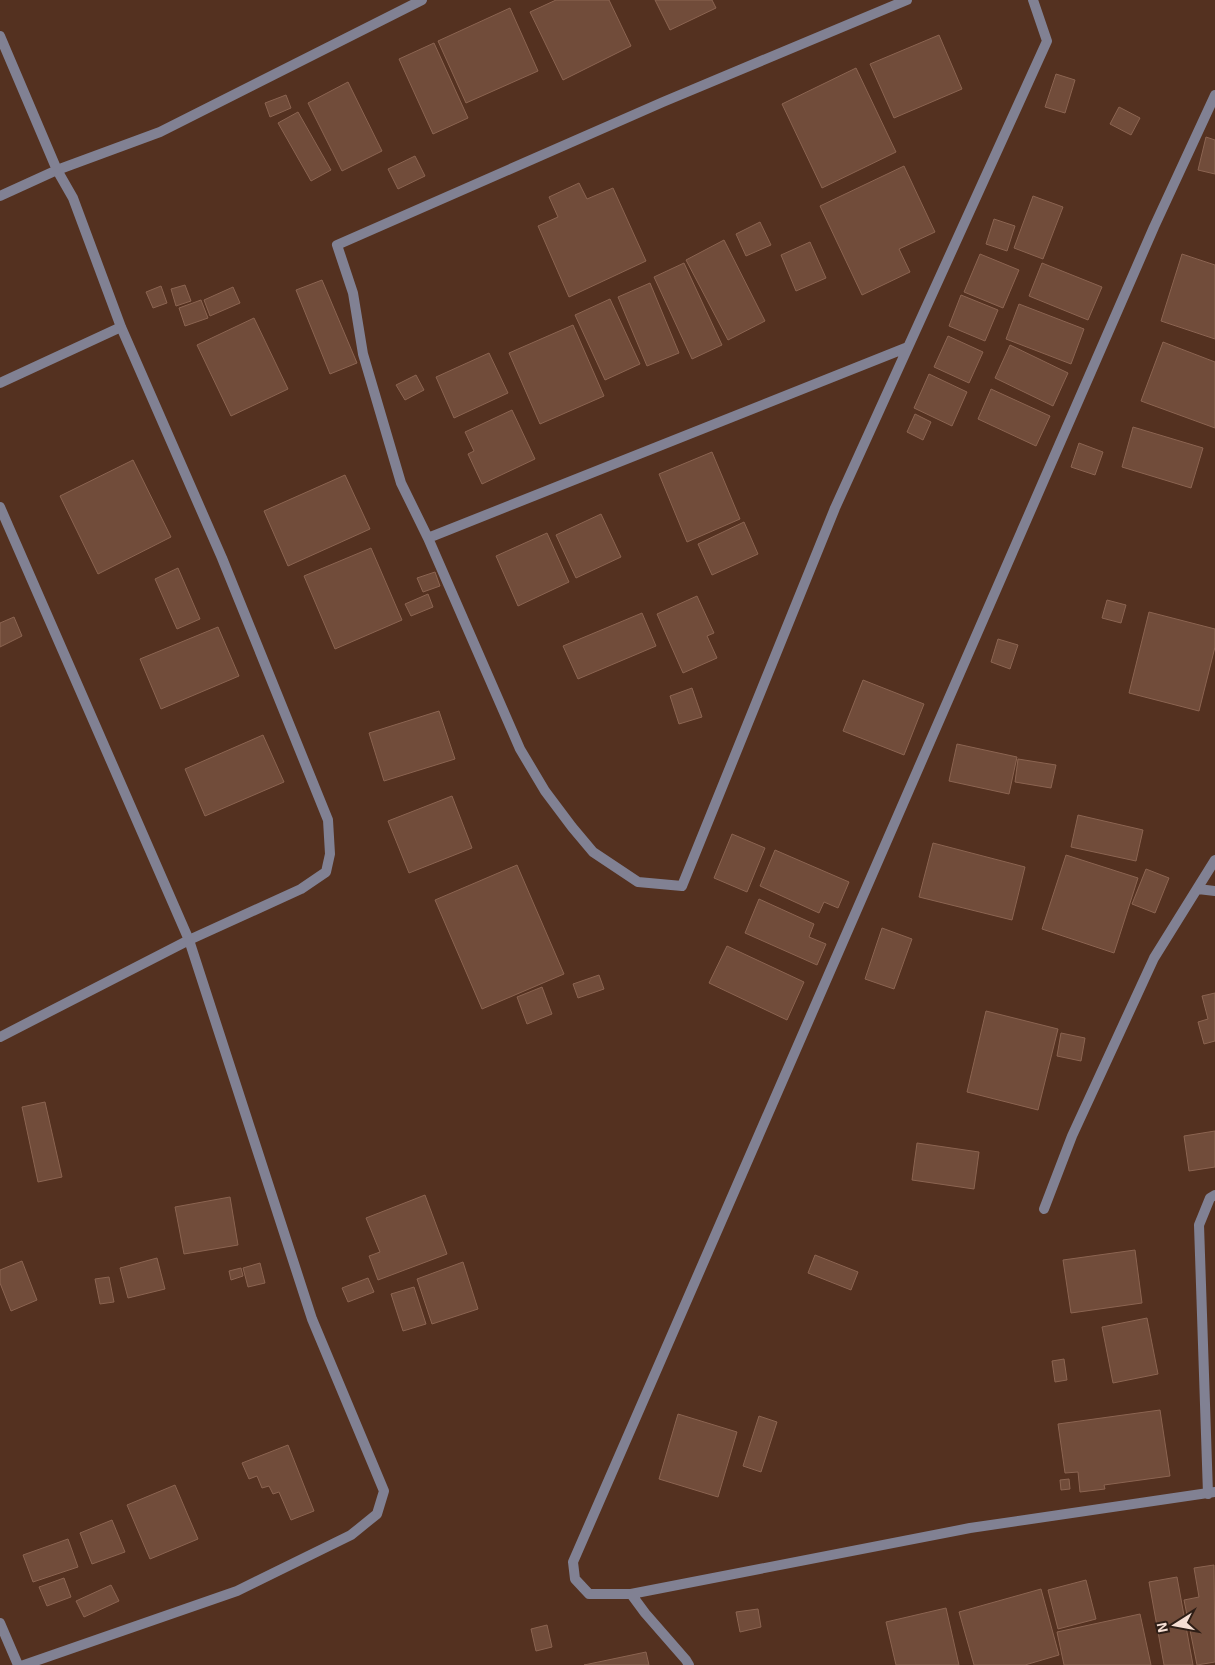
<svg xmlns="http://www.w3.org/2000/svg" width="1215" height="1665" font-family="'Exo 2',sans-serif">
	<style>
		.building { fill: #714c3a; stroke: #8b6451 }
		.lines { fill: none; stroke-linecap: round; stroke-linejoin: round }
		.street { stroke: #818193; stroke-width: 10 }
	</style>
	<rect width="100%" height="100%" fill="#543120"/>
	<path class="building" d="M 556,0 L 609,0 L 631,46 L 563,80 L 530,12 Z
		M 655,0 L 712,0 L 716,8 L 670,30 Z
		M 510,8 L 538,71 L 466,103 L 438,41 Z
		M 939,35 L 962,89 L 894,118 L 870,64 Z
		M 434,43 L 468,118 L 433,134 L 399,59 Z
		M 856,68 L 896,152 L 822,188 L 782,104 Z
		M 1056,74 L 1075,80 L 1065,113 L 1045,107 Z
		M 348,82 L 382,151 L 342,171 L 308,103 Z
		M 286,95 L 291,108 L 270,117 L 265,103 Z
		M 1119,107 L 1140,118 L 1131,135 L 1110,124 Z
		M 298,112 L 331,170 L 311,181 L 278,123 Z
		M 1206,137 L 1215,140 L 1215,174 L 1198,170 Z
		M 415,156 L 425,176 L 398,189 L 388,169 Z
		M 904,166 L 935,232 L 899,249 L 910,272 L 862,295 L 820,206 Z
		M 579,183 L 587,199 L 613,188 L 646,261 L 569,297 L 538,226 L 558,217 L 549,197 Z
		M 1033,196 L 1063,207 L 1043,259 L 1014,248 Z
		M 994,219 L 1015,226 L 1007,251 L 986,244 Z
		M 760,222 L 771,245 L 746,256 L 736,234 Z
		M 724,240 L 765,321 L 728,340 L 686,260 Z
		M 810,242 L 826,278 L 796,291 L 781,255 Z
		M 980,254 L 1019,270 L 1003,308 L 964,292 Z
		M 1182,254 L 1215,265 L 1215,339 L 1161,321 Z
		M 684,263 L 722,345 L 692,359 L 654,277 Z
		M 1042,263 L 1102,287 L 1088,320 L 1029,296 Z
		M 322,280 L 357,363 L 330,374 L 296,290 Z
		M 650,283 L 679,353 L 647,366 L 618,297 Z
		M 185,285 L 191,301 L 176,306 L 171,289 Z
		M 161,286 L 167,303 L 153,308 L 146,292 Z
		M 233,287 L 240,303 L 210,316 L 204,300 Z
		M 961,295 L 998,310 L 985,341 L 949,326 Z
		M 610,299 L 640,364 L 605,380 L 575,315 Z
		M 201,300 L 208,318 L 185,326 L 179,308 Z
		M 1019,304 L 1084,329 L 1071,364 L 1006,339 Z
		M 254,318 L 288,389 L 231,416 L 197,345 Z
		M 573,325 L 604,396 L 540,424 L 509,353 Z
		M 948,336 L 983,352 L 969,383 L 934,367 Z
		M 1163,342 L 1215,362 L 1215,428 L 1141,401 Z
		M 1010,345 L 1068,373 L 1053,406 L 995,378 Z
		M 489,353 L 508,393 L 454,418 L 436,377 Z
		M 929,374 L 967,392 L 952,426 L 914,408 Z
		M 416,375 L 424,390 L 405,400 L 396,385 Z
		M 991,389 L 1050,416 L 1036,446 L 978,419 Z
		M 512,410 L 535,459 L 482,484 L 468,454 L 474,451 L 465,432 Z
		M 915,414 L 931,422 L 923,440 L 907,432 Z
		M 1133,427 L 1203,448 L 1191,488 L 1122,467 Z
		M 1079,443 L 1103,452 L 1095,475 L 1071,467 Z
		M 712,452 L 740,519 L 687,542 L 659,474 Z
		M 133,460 L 171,537 L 98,574 L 60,496 Z
		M 345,475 L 370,529 L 288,566 L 264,511 Z
		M 601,514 L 621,557 L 576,578 L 556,535 Z
		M 744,522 L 758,554 L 712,575 L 698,544 Z
		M 547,533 L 569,582 L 518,606 L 496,556 Z
		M 371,548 L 402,620 L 335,649 L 304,576 Z
		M 178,568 L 200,619 L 177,629 L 155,579 Z
		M 435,572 L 440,586 L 423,592 L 417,578 Z
		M 428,594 L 433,607 L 411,616 L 405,604 Z
		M 697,596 L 714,633 L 707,636 L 717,658 L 683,673 L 657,614 Z
		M 1107,600 L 1126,605 L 1121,623 L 1102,618 Z
		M 1149,612 L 1215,629 L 1215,647 L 1199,711 L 1129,693 Z
		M 642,613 L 656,646 L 578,679 L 563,646 Z
		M 14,617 L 22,636 L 0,647 L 0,623 Z
		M 218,627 L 239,676 L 161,709 L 140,659 Z
		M 998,639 L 1018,645 L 1010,669 L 991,662 Z
		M 863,680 L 924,704 L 904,755 L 843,731 Z
		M 692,688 L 702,717 L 679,724 L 670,696 Z
		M 439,711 L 455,759 L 384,781 L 369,733 Z
		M 263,735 L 284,782 L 205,816 L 185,769 Z
		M 957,744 L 1017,757 L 1009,794 L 949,781 Z
		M 1018,759 L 1056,765 L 1051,788 L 1015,782 Z
		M 452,796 L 472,848 L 409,873 L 388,821 Z
		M 1078,815 L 1143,830 L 1136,861 L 1071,847 Z
		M 732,834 L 765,848 L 747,892 L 714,878 Z
		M 933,843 L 1025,867 L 1012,920 L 919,897 Z
		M 775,850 L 849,882 L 838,908 L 824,902 L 819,913 L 760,886 Z
		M 1066,855 L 1138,878 L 1114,953 L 1042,929 Z
		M 517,865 L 564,974 L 482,1009 L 435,900 Z
		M 1146,869 L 1169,878 L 1155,913 L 1132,904 Z
		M 759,899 L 814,924 L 809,937 L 826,944 L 817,965 L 745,933 Z
		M 882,928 L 912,939 L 894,989 L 865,979 Z
		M 727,946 L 804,982 L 787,1020 L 709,983 Z
		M 599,975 L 604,989 L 578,998 L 573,984 Z
		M 542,987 L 552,1014 L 527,1024 L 517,997 Z
		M 1215,993 L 1215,1041 L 1204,1044 L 1198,1022 L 1208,1019 L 1202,996 Z
		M 986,1011 L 1058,1029 L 1038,1110 L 967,1092 Z
		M 1061,1033 L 1085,1038 L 1081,1061 L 1057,1056 Z
		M 45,1102 L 62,1177 L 38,1182 L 22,1107 Z
		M 1215,1131 L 1215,1167 L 1189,1171 L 1184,1136 Z
		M 917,1143 L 979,1152 L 974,1189 L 912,1180 Z
		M 425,1195 L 447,1254 L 378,1280 L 369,1256 L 380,1252 L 366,1218 Z
		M 230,1197 L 238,1245 L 184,1254 L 175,1207 Z
		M 1135,1250 L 1142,1303 L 1071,1313 L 1063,1260 Z
		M 815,1255 L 858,1272 L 851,1290 L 808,1273 Z
		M 157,1258 L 165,1289 L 128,1298 L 120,1268 Z
		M 22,1261 L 37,1300 L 11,1311 L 0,1283 L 0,1270 Z
		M 463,1262 L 478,1309 L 432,1324 L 417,1279 Z
		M 260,1263 L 265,1283 L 248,1287 L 243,1268 Z
		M 241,1268 L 243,1276 L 231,1280 L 229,1271 Z
		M 109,1277 L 114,1302 L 100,1304 L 95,1279 Z
		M 368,1278 L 374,1292 L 348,1302 L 342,1288 Z
		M 414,1287 L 426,1324 L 403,1331 L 391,1294 Z
		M 1147,1318 L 1158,1374 L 1113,1383 L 1102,1327 Z
		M 1064,1359 L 1067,1380 L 1055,1382 L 1052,1361 Z
		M 1160,1410 L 1170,1476 L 1104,1485 L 1105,1489 L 1080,1492 L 1078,1472 L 1065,1473 L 1058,1424 Z
		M 678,1414 L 737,1432 L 718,1497 L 659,1479 Z
		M 759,1416 L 777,1422 L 761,1472 L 743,1466 Z
		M 288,1445 L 314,1511 L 291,1520 L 279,1492 L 273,1494 L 269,1486 L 262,1488 L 257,1476 L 249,1479 L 242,1463 Z
		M 1069,1479 L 1070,1489 L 1061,1490 L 1060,1480 Z
		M 175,1485 L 198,1539 L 150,1559 L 127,1505 Z
		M 112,1520 L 125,1552 L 92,1564 L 80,1533 Z
		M 68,1539 L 78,1567 L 33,1582 L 23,1555 Z
		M 1214,1565 L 1215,1662 L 1197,1665 L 1184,1600 L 1199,1597 L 1194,1568 Z
		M 1177,1577 L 1193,1665 L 1164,1665 L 1149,1582 Z
		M 64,1578 L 71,1597 L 47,1606 L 39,1587 Z
		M 1086,1580 L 1096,1619 L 1058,1629 L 1048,1590 Z
		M 111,1585 L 119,1601 L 84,1617 L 76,1601 Z
		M 1041,1589 L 1059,1655 L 1025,1665 L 974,1665 L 959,1612 Z
		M 946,1608 L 959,1665 L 896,1665 L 886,1622 Z
		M 758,1609 L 761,1627 L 740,1632 L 736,1612 Z
		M 1140,1614 L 1151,1665 L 1064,1665 L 1057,1632 Z
		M 547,1625 L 552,1647 L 536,1651 L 531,1629 Z
		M 646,1652 L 649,1665 L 584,1665 Z"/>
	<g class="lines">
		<path class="street" d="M 907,0 L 663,102 L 337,245 L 353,293 L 363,354 L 401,483 L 428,538 L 520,749 L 545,791 L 572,827 L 593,852 L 638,882 L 682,886 L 835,508 L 1047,41 L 1033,0
			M 0,36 L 57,170 L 73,198 L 121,327 L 222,558 L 328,820 L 330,854 L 326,872 L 301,889 L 189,940 L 312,1319 L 384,1491 L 377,1514 L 351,1535 L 237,1591 L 24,1665
			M 1215,95 L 1154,227 L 573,1562 L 575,1579 L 589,1594 L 631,1594 L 970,1528 L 1215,1492
			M 0,196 L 57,170 L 160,132 L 422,0
			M 0,383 L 121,327
			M 0,507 L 189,940 L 0,1037
			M 428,538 L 908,347
			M 1198,889 L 1215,891
			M 1044,1209 L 1072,1136 L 1154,958 L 1215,860
			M 1208,1494 L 1199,1225 L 1210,1198 L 1215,1195
			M 631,1594 L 645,1613 L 686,1660 L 689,1665
			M 0,1623 L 18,1665"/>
	</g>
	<g transform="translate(1175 1625) rotate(259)" stroke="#2e1e16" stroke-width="4" paint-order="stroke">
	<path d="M0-4L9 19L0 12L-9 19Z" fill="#f5ded3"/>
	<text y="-8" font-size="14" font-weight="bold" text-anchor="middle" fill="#f5ded3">N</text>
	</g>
</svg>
